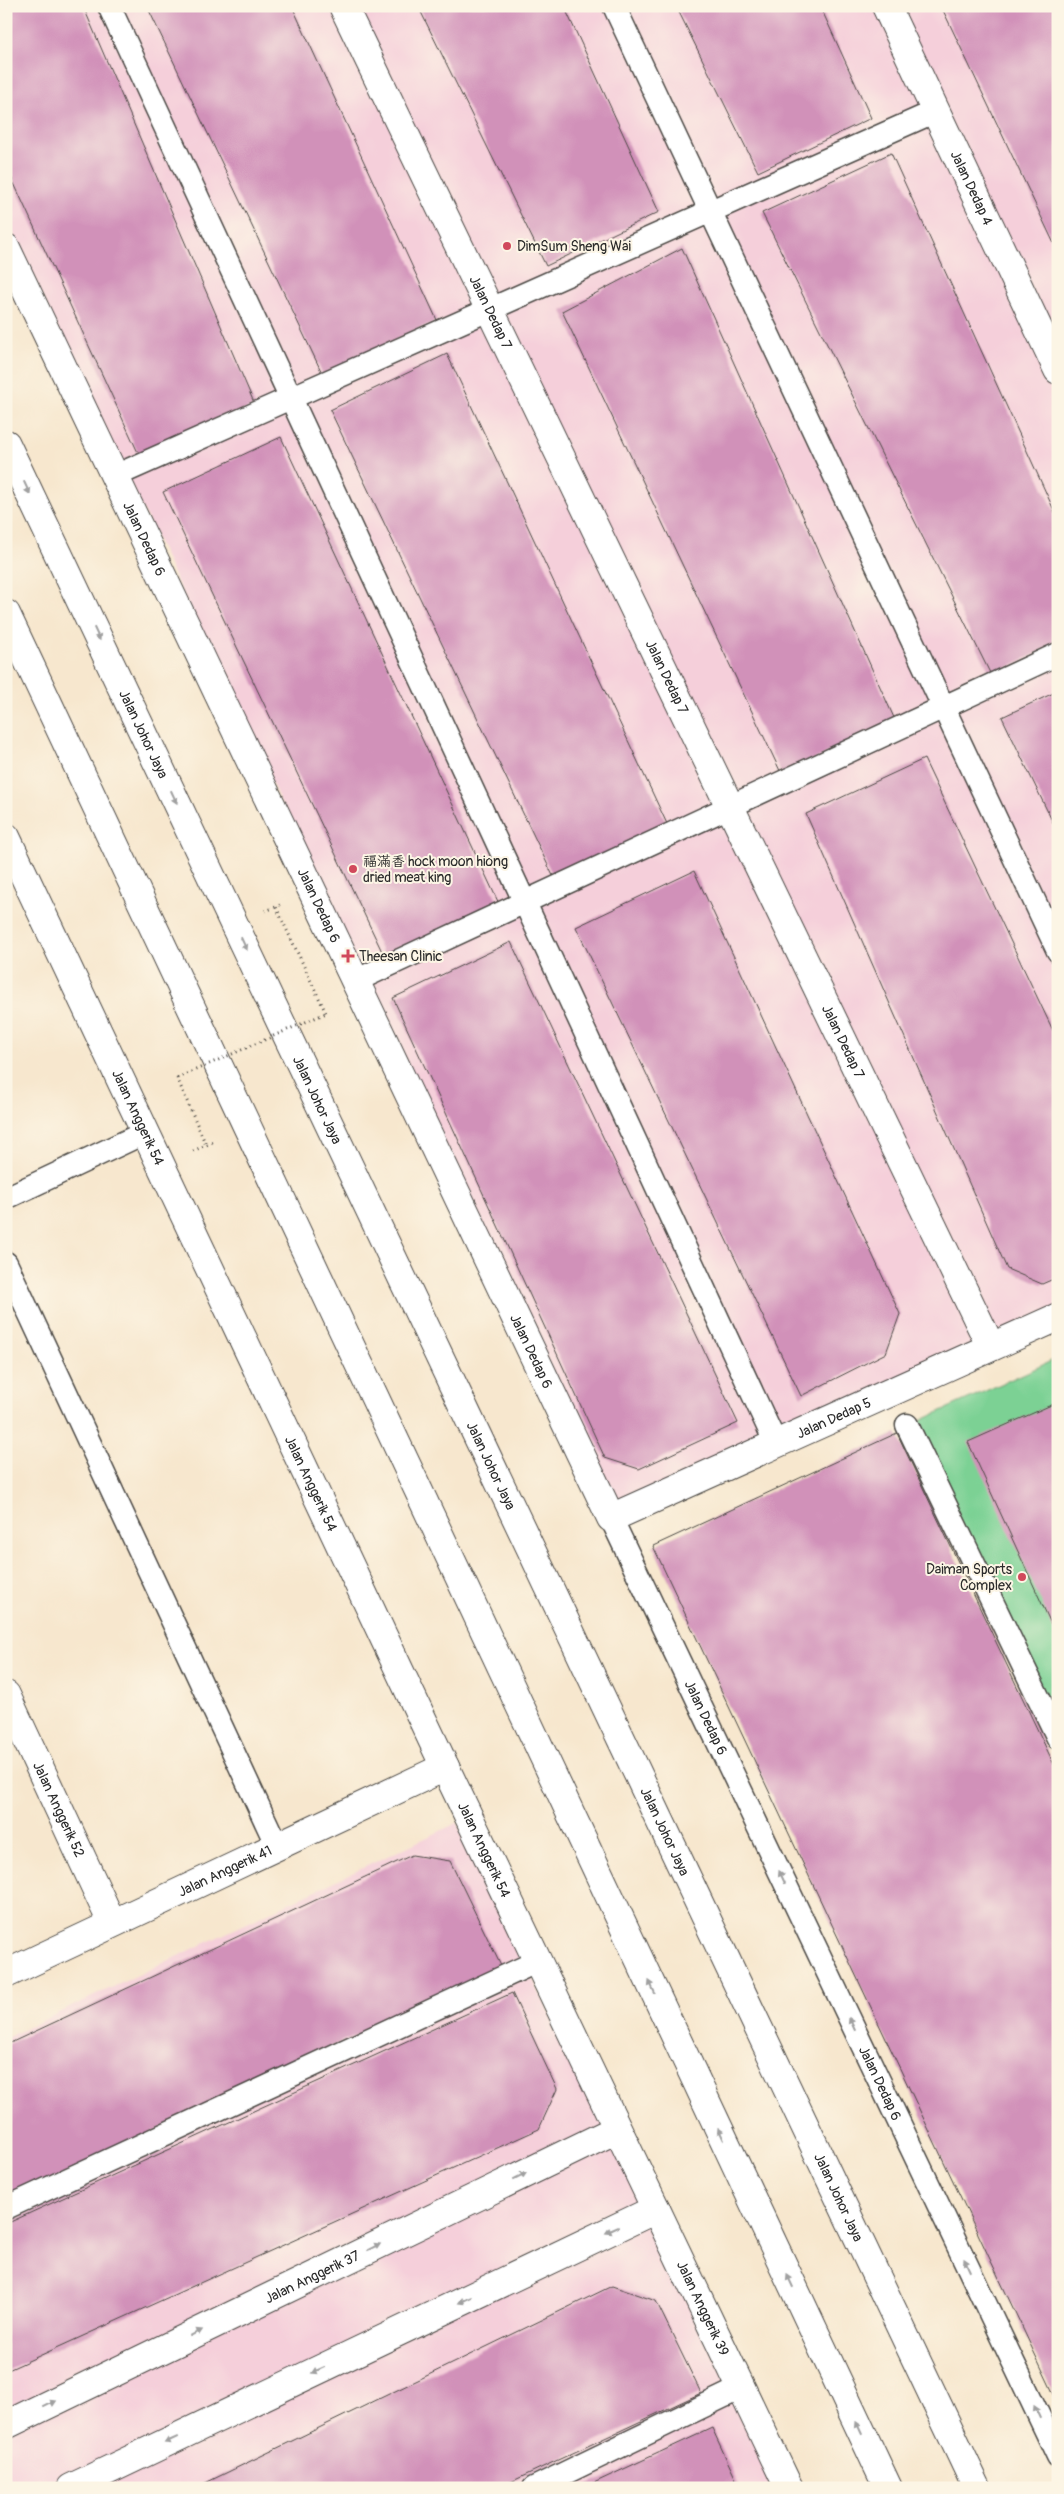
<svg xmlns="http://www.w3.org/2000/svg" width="1064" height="2494" font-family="Pangolin,'LXGW WenKai TC',sans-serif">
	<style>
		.built { fill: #f5cfda }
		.green { fill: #7cd194; stroke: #547e60 }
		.building { fill: #d191b9 }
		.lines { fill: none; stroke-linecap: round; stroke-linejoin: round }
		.lane-casing { stroke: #4a4743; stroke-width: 25 }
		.street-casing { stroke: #4a4743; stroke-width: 30 }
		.secondary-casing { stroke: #4a4743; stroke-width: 30 }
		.path { stroke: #4a4743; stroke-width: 3; stroke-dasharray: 1 4; stroke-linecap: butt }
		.lane { stroke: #fff; stroke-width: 22 }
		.street { stroke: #fff; stroke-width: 28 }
		.secondary { stroke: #fff; stroke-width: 28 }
		.path-bridge { stroke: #4a4743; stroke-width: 3; stroke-dasharray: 1 4; stroke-linecap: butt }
		.oneway { fill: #a0a0a0 }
		.poi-dot { fill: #d1495b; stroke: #fcf5e5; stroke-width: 2 }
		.labels { text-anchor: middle; stroke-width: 4; stroke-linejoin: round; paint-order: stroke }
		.street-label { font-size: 14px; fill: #2b2b2b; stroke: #fcf5e5 }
		.poi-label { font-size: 14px; fill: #2b2b2b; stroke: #fcf5e5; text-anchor: start }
	</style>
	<rect width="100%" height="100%" fill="#fcf5e5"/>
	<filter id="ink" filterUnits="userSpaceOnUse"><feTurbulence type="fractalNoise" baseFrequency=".02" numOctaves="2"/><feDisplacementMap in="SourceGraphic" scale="10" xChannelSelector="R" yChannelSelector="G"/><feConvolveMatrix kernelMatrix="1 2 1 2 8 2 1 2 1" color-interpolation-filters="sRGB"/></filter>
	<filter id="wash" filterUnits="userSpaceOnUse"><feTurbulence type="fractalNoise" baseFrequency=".0096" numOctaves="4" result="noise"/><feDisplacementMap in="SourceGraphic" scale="20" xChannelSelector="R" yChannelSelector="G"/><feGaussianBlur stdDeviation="1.12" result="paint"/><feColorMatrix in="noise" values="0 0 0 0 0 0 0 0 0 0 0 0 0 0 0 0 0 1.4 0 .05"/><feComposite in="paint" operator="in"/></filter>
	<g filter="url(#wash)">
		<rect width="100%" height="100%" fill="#f7e7ce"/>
		<path class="built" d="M 6,6 L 1058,6 L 1058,1330 L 614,1510 L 6,219 Z
			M 457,1823 L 780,2488 L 6,2488 L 6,2038 Z"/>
		<path class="green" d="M 1058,1358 L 1058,1730 L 913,1424 Z"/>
		<g id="blocks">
			<path class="building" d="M 6,6 L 83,6 L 255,405 L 141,459 L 6,166 Z
				M 147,6 L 292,6 L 437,320 L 323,375 Z
				M 418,6 L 564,6 L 659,212 L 546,266 Z
				M 676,6 L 820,6 L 871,118 L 758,172 Z
				M 941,6 L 1058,6 L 1058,252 Z
				M 891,153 L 1058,519 L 1058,643 L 991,675 L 762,213 Z
				M 682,248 L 895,720 L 782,775 L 562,311 Z
				M 447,354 L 668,826 L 555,880 L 330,410 Z
				M 281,437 L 501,908 L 387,962 L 163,492 Z
				M 1058,691 L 1058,833 L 1002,717 Z
				M 924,759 L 1058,1041 L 1058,1277 L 1042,1284 L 1007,1269 L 806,814 Z
				M 694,871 L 900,1314 L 886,1353 L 801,1396 L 576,927 Z
				M 511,942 L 738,1423 L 639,1469 L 605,1458 L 393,998 Z
				M 1058,1402 L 1058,1639 L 968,1442 Z
				M 897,1433 L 1058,1773 L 1058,2403 L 653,1546 Z
				M 412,1855 L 450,1861 L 501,1966 L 6,2202 L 6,2045 Z
				M 512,1993 L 557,2089 L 539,2129 L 6,2371 L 6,2224 Z
				M 612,2286 L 656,2301 L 701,2393 L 498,2488 L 195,2488 Z
				M 712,2428 L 740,2488 L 583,2488 Z"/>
		</g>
	</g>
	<g filter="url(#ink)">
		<use href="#blocks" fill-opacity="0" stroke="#4a4743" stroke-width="1"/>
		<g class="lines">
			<g class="lane-casing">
				<g id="lane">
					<path d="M 109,6 L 776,1444"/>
					<path d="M 614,6 L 1058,951"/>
					<path d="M 115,476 L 936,111"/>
					<path d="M 355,981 L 1058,654"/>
					<path d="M 6,1198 L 146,1132"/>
					<path d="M 6,1263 L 277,1846"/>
					<path d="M 907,1425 L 1058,1738"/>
					<path id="s1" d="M 611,1518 L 1058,2456"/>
					<path d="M 6,2208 L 538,1961"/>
					<path d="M 534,2488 L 741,2388"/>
				</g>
			</g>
			<g class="street-casing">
				<g id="street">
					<path id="s2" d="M 343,6 L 991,1347"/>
					<path id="s3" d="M 886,6 L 1058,370"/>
					<path id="s4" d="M 6,248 L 611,1518 L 1058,1317"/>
					<path id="s5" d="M 6,837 L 445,1767 L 789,2488"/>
					<path id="s6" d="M 6,1695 L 112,1923"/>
					<path id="s7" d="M 6,1974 L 445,1767"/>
					<path id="s8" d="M 6,2425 L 617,2129"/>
					<path d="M 71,2488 L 656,2209"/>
				</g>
			</g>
			<g class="secondary-casing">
				<g id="secondary">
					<path id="s9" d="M 6,444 L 977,2488"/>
					<path d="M 6,614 L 888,2488"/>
				</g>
			</g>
			<path class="path" d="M 280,905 L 276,907 L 326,1013
				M 265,911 L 276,907
				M 177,1078 L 206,1145
				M 193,1151 L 215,1141"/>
			<use href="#lane" class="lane"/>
			<use href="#street" class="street"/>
			<use href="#secondary" class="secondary"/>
			<path class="path-bridge" d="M 177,1078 L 326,1013"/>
		</g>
		<defs><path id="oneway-solid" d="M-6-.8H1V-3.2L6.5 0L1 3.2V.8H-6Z" transform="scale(1.25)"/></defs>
		<g class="oneway">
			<use href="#oneway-solid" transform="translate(27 488) rotate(65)"/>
			<use href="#oneway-solid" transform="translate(97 634) rotate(65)"/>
			<use href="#oneway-solid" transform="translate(174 797) rotate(65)"/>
			<use href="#oneway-solid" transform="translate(244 944) rotate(65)"/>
			<use href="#oneway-solid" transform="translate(782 1877) rotate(-115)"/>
			<use href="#oneway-solid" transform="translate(652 1987) rotate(-115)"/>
			<use href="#oneway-solid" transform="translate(852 2024) rotate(-115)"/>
			<use href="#oneway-solid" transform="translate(721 2134) rotate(-115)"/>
			<use href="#oneway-solid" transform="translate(520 2176) rotate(-26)"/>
			<use href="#oneway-solid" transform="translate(612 2230) rotate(155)"/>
			<use href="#oneway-solid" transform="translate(374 2247) rotate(-26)"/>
			<use href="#oneway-solid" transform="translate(967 2265) rotate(-115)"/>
			<use href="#oneway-solid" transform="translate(790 2281) rotate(-115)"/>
			<use href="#oneway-solid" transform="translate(465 2300) rotate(155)"/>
			<use href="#oneway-solid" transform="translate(196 2333) rotate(-26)"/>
			<use href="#oneway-solid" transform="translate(318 2370) rotate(155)"/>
			<use href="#oneway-solid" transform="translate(50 2404) rotate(-26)"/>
			<use href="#oneway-solid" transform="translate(1037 2412) rotate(-115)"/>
			<use href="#oneway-solid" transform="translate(859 2428) rotate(-115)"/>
			<use href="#oneway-solid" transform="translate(171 2440) rotate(155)"/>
		</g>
	</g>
	<g class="poi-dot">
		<circle cx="507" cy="246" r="5"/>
		<circle cx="353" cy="869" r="5"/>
		<path d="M345.5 948.5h5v5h5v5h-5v5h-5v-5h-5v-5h5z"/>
		<circle cx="1022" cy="1577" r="5"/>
	</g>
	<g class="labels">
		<g class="street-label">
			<text dy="5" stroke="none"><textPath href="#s3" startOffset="201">Jalan Dedap 4</textPath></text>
			<text dy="5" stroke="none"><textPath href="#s2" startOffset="340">Jalan Dedap 7</textPath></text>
			<text dy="5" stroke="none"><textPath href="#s4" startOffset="322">Jalan Dedap 6</textPath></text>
			<text dy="5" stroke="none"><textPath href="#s2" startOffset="745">Jalan Dedap 7</textPath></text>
			<text dy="5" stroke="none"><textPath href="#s9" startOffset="321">Jalan Johor Jaya</textPath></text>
			<text dy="5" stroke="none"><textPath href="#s4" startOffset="728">Jalan Dedap 6</textPath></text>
			<text dy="5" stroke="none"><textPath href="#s2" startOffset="1150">Jalan Dedap 7</textPath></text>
			<text dy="5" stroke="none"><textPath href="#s9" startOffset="726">Jalan Johor Jaya</textPath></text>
			<text dy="5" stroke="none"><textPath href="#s5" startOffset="310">Jalan Anggerik 54</textPath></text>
			<text dy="5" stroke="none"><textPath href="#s4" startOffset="1222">Jalan Dedap 6</textPath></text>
			<text dy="5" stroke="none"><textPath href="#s4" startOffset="1651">Jalan Dedap 5</textPath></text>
			<text dy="5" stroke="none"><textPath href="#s9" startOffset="1131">Jalan Johor Jaya</textPath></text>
			<text dy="5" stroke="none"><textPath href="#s5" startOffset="715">Jalan Anggerik 54</textPath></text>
			<text dy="5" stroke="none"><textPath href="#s1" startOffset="221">Jalan Dedap 6</textPath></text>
			<text dy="5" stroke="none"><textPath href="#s6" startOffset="126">Jalan Anggerik 52</textPath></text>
			<text dy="5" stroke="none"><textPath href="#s9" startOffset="1536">Jalan Johor Jaya</textPath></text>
			<text dy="5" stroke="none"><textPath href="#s5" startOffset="1120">Jalan Anggerik 54</textPath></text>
			<text dy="5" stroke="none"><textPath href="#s7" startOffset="242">Jalan Anggerik 41</textPath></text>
			<text dy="5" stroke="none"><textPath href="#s1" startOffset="626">Jalan Dedap 6</textPath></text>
			<text dy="5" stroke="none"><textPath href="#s9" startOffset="1941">Jalan Johor Jaya</textPath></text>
			<text dy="5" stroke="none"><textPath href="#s8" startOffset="340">Jalan Anggerik 37</textPath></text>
			<text dy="5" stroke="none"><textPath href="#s5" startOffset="1628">Jalan Anggerik 39</textPath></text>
		</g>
		<g class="poi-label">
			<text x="517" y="251">DimSum Sheng Wai</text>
			<text x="363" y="866">福滿香 hock moon hiong<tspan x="363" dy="16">dried meat king</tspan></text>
			<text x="359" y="961">Theesan Clinic</text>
			<text x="1012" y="1574" text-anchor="end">Daiman Sports<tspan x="1012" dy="16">Complex</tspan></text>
		</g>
	</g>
	<rect width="1064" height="2494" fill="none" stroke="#fcf5e5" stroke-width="25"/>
</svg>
